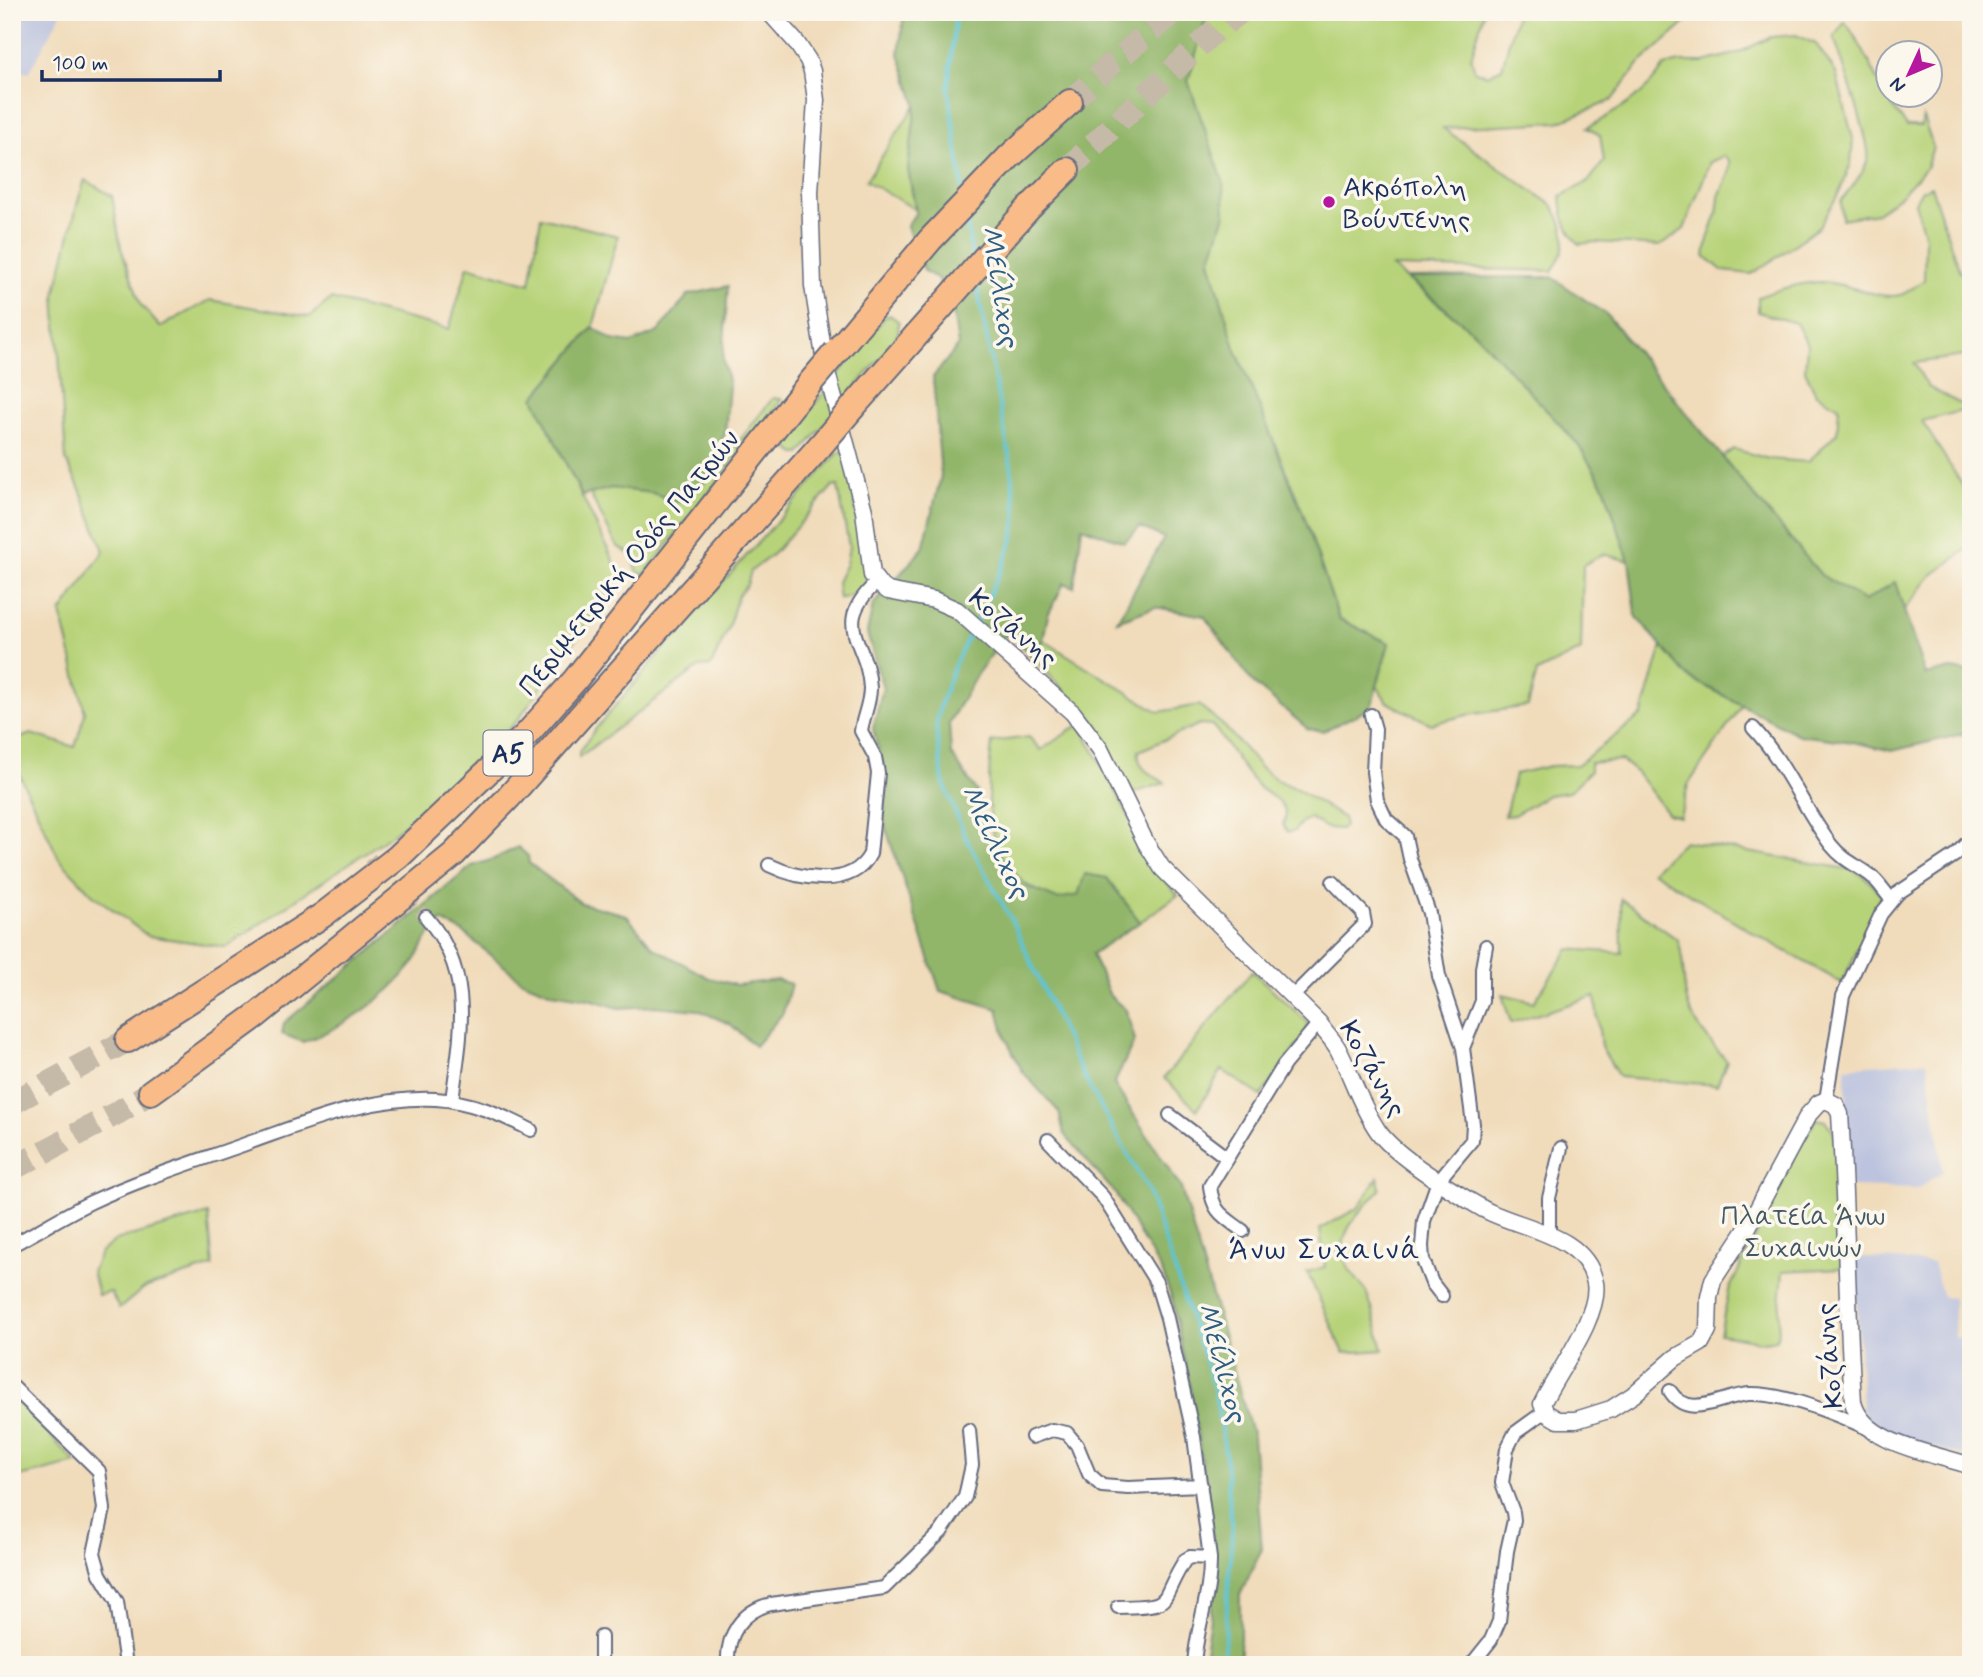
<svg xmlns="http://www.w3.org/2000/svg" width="1983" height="1677" font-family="Mynerve,sans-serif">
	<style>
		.industrial { fill: #bcc3de }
		.green { fill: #b7d379; stroke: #69816c; stroke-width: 2 }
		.forest { fill: #91b569; stroke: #567264; stroke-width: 2 }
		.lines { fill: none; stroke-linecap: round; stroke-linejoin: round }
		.stream { stroke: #5cc5d8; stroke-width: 3.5 }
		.minor-tunnel { stroke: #c5b9a8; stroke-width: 12; stroke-dasharray: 12 6; stroke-linecap: butt }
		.motorway-tunnel { stroke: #c5b9a8; stroke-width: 24; stroke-dasharray: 24 12; stroke-linecap: butt }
		.minor-casing { stroke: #666b7e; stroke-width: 16 }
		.tertiary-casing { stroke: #666b7e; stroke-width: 19 }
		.motorway-casing { stroke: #666b7e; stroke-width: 28 }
		.minor { stroke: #fff; stroke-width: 12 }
		.tertiary { stroke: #fff; stroke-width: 16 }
		.motorway { stroke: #f9bc89; stroke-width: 24 }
		.motorway-bridge-casing { stroke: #666b7e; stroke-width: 28; stroke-linecap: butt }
		.motorway-bridge { stroke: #f9bc89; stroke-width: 24 }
		.poi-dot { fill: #b5179e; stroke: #fbf7ec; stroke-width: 2.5 }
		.labels { text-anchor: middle; stroke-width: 7; stroke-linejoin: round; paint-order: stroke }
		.shield { fill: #fbf7ec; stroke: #5e6b89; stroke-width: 2 }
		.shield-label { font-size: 26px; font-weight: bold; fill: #1b2f5e }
		.poi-label { font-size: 28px; fill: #1b2f5e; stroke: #fbf7ec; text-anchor: start }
		.street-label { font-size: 28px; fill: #1b2f5e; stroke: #fbf7ec }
		.park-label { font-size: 28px; fill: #425865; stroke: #fbf7ec }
		.water-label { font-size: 30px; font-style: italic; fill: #2e5c83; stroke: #fbf7ec }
		.neighbourhood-label { font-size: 30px; letter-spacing: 2px; fill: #1b2f5e; stroke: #fbf7ec }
	</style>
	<rect width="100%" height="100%" fill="#fbf7ec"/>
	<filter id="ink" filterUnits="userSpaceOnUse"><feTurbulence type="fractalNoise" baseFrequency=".0143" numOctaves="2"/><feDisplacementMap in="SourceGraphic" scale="14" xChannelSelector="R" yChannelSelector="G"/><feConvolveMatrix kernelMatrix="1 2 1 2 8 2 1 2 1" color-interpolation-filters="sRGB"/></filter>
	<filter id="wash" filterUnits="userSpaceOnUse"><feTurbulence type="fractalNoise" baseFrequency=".00686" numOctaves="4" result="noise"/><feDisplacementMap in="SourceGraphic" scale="28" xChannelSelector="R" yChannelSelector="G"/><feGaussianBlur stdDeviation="1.57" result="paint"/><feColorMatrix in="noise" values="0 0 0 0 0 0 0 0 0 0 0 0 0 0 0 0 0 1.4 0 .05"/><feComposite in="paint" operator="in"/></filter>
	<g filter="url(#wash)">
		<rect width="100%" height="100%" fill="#f0dbba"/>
		<path class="industrial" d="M 12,12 L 62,12 L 29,73 L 12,70 Z
			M 1921,1061 L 1927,1062 L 1943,1172 L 1917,1189 L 1851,1187 L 1845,1067 Z
			M 1855,1257 L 1933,1263 L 1943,1297 L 1953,1298 L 1955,1337 L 1971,1341 L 1971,1458 L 1910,1440 L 1871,1425 L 1862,1409 Z"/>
		<path class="green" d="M 1208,12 L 1484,12 L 1471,58 L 1475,71 L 1488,75 L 1502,68 L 1517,12 L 1698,12 L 1640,63 L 1611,101 L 1558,122 L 1443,128 L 1553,206 C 1568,231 1569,246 1552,271 L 1392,267 L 1476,334 L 1577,443 L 1604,486 L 1629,561 L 1603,554 L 1583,565 L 1581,650 L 1537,672 L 1528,706 L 1467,715 L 1431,724 L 1387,702 L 1377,686 L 1389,643 L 1339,619 L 1303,513 L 1235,348 L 1210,261 L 1225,214 L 1188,81 Z
			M 1845,22 C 1870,54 1880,95 1907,126 L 1921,126 L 1923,117 L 1933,147 L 1926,168 L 1902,194 L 1877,213 L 1842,219 L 1841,201 C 1851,188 1863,175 1868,159 C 1872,144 1841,59 1834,37 Z
			M 1796,35 L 1816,44 L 1836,73 L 1853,139 L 1851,163 L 1840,191 L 1819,227 L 1772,261 L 1751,274 L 1723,271 L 1705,256 L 1708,239 L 1717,214 L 1719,196 L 1729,174 L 1730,162 L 1724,156 L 1710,162 L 1684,229 L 1660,246 L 1595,242 L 1579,244 C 1566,229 1562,215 1561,196 L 1588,182 L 1604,161 L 1600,135 L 1587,128 C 1617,111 1646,96 1664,66 L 1680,62 L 1704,62 L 1738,53 L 1771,37 Z
			M 916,104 L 908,169 L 915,209 L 866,181 Z
			M 85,180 L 112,196 L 121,248 L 141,305 L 160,327 L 210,300 L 309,317 L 331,299 L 449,329 L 468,266 L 530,284 L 541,217 L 618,236 L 593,327 L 534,398 L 621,576 L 517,721 L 457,780 L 394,833 L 226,947 L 148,936 L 92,894 L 59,859 L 12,759 L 12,741 L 31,734 L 75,747 L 85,713 L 61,613 L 104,551 L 80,489 L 66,460 L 55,295 L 78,201 Z
			M 1931,186 L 1960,273 L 1971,272 L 1971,355 L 1914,363 L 1928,387 L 1970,409 L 1922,421 L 1971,499 L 1971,546 L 1931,576 L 1904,610 L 1895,582 L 1865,601 L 1821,575 L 1722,457 L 1734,449 L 1769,459 L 1808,462 L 1837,433 L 1839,407 L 1816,394 L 1805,371 L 1807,344 L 1796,323 L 1758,312 L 1758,297 C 1779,289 1801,282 1823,282 C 1846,283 1879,300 1900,295 C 1908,293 1917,284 1924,280 L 1925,238 L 1915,202 L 1922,190 Z
			M 890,315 L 899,322 L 898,333 L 893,343 L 800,454 L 796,454 C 788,449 786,446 788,437 L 885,317 Z
			M 773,398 L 782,399 L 645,574 L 638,572 L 631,555 L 617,546 L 590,494 L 611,488 L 653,493 L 677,502 L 689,499 L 721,464 Z
			M 843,451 L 846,454 L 869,581 C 862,594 852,595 839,599 L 837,582 L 846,564 L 849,547 L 838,486 L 832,487 L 773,554 L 751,571 L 747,585 L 738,595 L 728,629 L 711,666 L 699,667 L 579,757 L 579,752 L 597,727 L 674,637 L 837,454 Z
			M 1043,640 L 1159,712 L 1199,705 L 1225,727 L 1261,768 L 1279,781 L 1297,789 L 1343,818 L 1345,825 L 1341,829 L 1326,828 L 1310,818 L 1302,822 L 1294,831 L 1287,832 L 1283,825 C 1285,819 1287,814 1284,809 C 1280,799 1266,794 1259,787 C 1240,768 1229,745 1212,725 L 1200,724 L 1139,751 C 1136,769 1152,775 1165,783 L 1127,795 L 1095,722 L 1030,655 Z
			M 1662,646 L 1688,677 L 1742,705 L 1688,785 L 1680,817 L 1668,814 L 1637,773 L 1621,760 L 1590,763 L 1590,771 L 1569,792 L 1548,795 L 1514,815 L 1505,816 L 1515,774 L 1550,766 L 1577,765 L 1642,715 Z
			M 1080,724 L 1160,875 L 1178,895 L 1140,922 L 1107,878 C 1092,887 1076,900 1058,899 C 1052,899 1044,894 1038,891 C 982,866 986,793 992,742 L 1029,737 L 1041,750 Z
			M 1684,841 L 1853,870 L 1863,875 L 1886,899 L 1865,934 L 1842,983 L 1752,932 L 1652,871 Z
			M 1621,899 L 1678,940 C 1685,960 1682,981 1687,1001 C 1693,1025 1711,1042 1727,1061 L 1717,1085 L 1619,1077 L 1601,1047 L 1595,996 L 1511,1023 L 1502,994 L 1534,1002 L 1569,949 L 1622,953 Z
			M 1252,971 L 1309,1023 L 1306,1033 L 1261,1096 L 1222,1070 L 1197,1110 L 1164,1078 Z
			M 1816,1119 L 1825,1121 L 1834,1131 L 1842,1268 L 1783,1271 L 1777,1340 L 1764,1342 L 1720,1334 L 1729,1290 L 1796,1153 Z
			M 1378,1177 L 1380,1190 C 1361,1211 1333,1234 1347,1265 C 1351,1275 1361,1282 1366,1292 C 1374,1310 1378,1331 1383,1350 L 1344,1353 L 1307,1272 L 1325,1267 L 1320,1229 L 1358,1208 Z
			M 208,1214 L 213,1266 L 144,1288 L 119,1309 L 111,1292 L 98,1295 L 92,1271 L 100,1253 L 116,1240 Z
			M 12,1396 L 76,1463 L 12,1479 Z"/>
		<path class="forest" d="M 904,12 L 1208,12 L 1188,81 L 1223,181 L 1225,214 L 1210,261 L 1235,348 L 1303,513 L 1339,619 L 1389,643 L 1371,708 L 1323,731 L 1308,729 L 1253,683 L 1204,616 L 1155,607 L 1117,621 L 1164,538 L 1140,527 L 1124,542 L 1082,527 L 1074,587 L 1064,583 L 1048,615 L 1043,640 L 1030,655 L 1008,633 L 977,674 L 949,723 L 951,754 L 977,792 L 983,828 L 1002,860 L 1028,887 L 1057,899 L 1078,895 L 1085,874 L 1107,878 L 1140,922 L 1092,954 L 1110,996 L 1126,1010 L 1135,1040 L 1114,1084 L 1181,1188 L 1253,1437 L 1262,1549 L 1240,1595 L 1240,1665 L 1203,1665 L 1217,1572 L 1194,1409 L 1172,1299 L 1162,1272 L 1115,1193 L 1064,1134 L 1059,1112 L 1022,1071 L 1005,1036 L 998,1009 L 940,991 L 883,820 L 887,787 L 873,728 L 883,688 L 867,633 L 873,605 L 923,548 L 941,476 L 933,377 L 958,346 L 954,317 L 937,278 L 924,271 L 907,226 L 916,212 L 908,169 L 916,104 L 899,54 Z
			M 1552,277 L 1607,315 L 1746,486 L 1821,575 L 1865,601 L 1895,582 L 1925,675 L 1952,669 L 1971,672 L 1971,732 L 1892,751 L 1853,742 L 1799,735 L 1688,677 L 1636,616 L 1629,561 L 1604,486 L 1577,443 L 1476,334 L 1408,278 Z
			M 728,286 L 723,359 L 729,385 L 725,433 L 711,474 L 689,499 L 678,502 L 653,493 L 611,488 L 582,496 L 534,398 L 593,327 L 612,340 L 631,343 L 658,332 L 688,295 Z
			M 518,847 L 528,856 L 529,863 L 581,903 L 626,915 L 653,947 L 709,978 L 736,985 L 777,980 L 791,984 L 783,1013 L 755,1046 L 730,1024 L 698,1010 L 654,1006 L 619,1008 L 589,999 L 552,993 L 522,981 L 463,932 L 442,921 C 423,938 425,947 412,965 C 385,1000 344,1027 303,1042 L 282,1034 L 284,1023 L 472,866 L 494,859 Z"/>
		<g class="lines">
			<path class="stream" d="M 956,12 L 948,87 L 963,191
				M 966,216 L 972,256
				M 976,622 L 1002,568 L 1014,536 L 1016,513 L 1011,465 L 976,281
				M 972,629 L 955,664 L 940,705 L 936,727 L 943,781 L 966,838 L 1012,921 L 1085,1079 L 1148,1190 L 1214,1388 L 1226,1457 L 1232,1532 L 1223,1665"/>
		</g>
	</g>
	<g filter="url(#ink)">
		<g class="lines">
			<path class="minor-tunnel" d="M 370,858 L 426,917"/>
			<path class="motorway-tunnel" d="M 1070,102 L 1110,65 L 1174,12
				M 1067,170 L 1209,36 L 1240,12
				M 12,1103 L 128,1040
				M 12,1169 L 117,1113 L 151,1092"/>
			<g class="minor-casing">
				<path id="minor" d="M 1371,715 L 1375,729 L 1373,772 L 1377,800 L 1386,819 L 1405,836 L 1410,859 L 1429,913 L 1439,976 L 1463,1048 L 1473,1124 L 1472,1140 L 1438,1181 L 1424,1221 L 1422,1246 L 1423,1260 L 1432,1283 L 1442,1296
					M 1753,728 C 1786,763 1803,808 1831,845 C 1844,861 1855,864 1870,875 C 1878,881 1884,891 1891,899
					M 769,865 C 798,879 852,890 870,854 L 878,773 L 875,757 L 861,731 C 863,716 870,704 870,688 C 868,640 829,627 877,582
					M 426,917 C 475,973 461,1033 452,1100
					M 1292,997 L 1365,924 L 1363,913 L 1333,882
					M 1463,1048 L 1482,1001 L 1482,968 L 1486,946
					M 1826,1100 L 1843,996 L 1881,914 L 1898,893 L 1955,855 L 1971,839
					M 1170,1115 L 1227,1158
					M 1048,1140 L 1103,1197 L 1156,1282 L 1167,1318 L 1194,1437 L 1210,1558 C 1211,1594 1196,1628 1194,1665
					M 1243,1231 C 1223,1216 1213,1213 1210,1186 L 1284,1065 L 1319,1023
					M 1549,1233 L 1549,1198 L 1561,1148
					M 12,1245 C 39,1231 64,1215 91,1202 C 143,1178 198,1161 251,1142 C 311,1121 371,1096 436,1099 C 470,1101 502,1115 531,1130
					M 12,1386 L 99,1471 L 104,1509 L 94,1553 L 100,1574 L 117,1602 L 126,1665
					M 1670,1391 C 1689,1421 1721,1396 1749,1394 C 1786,1393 1836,1414 1869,1429
					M 1032,1437 L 1052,1430 L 1067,1433 L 1077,1445 L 1089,1474 L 1102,1486 L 1128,1488 L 1201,1485
					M 1118,1607 C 1178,1606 1157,1603 1185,1560 L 1190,1557 L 1210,1558
					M 601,1665 L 601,1637
					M 728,1665 C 726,1636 741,1611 771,1604 L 884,1588 L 941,1532 L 965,1497 L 972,1465 L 969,1430
					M 1471,1665 L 1491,1640 L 1499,1621 L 1507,1551 L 1514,1520 L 1513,1512 L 1502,1483 L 1507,1449 L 1515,1433 L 1544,1412"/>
			</g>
			<g class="tertiary-casing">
				<path id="tertiary" d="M 769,12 L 796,42 L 808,60 L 812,71 L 816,100 L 810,192 L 813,286 L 826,369 L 864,511 L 872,575 L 880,585 L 888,591 L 934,600 L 957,610 L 1073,713 L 1100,749 L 1146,843 L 1162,868 L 1319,1023 C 1325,1032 1333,1040 1338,1049 C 1352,1076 1360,1105 1378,1131 C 1396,1157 1451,1190 1480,1207 C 1515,1229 1585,1231 1595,1283 C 1601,1316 1555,1375 1542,1404 L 1546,1413 L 1558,1420 L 1576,1420 L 1611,1409 L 1633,1395 L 1675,1358 L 1701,1343 L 1708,1330 L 1709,1297 L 1713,1280 L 1748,1227 L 1808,1115 L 1819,1103 L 1826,1100 L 1836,1105 L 1840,1114 C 1846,1210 1847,1306 1853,1402 C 1863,1445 1934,1453 1971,1466"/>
			</g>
			<g class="motorway-casing">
				<path id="motorway" d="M 836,352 L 930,240 L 1009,157 L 1070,102
					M 853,407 L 1027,210 L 1067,170
					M 128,1040 L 323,915 L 398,857 L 481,778 L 527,734 L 575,680 L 810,383
					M 151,1092 L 257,1015 L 454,854 L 509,797 L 820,446"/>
			</g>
			<use href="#minor" class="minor"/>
			<use href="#tertiary" class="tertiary"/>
			<use href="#motorway" class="motorway"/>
			<g class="motorway-bridge-casing">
				<path id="motorway-bridge" d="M 810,383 L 836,352
					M 820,446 L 853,407"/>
			</g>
			<use href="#motorway-bridge" class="motorway-bridge"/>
		</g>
	</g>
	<circle class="poi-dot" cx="1329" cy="202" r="7"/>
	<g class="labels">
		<rect class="shield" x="483.5" y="730.5" width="49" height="45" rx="5"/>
		<g class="shield-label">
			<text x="508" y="762">Α5</text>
		</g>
		<g class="poi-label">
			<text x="1343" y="196">Ακρόπολη<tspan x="1343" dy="32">Βούντενης</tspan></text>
		</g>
		<g class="street-label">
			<text transform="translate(628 562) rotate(-51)" y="10">Περιμετρική Οδός Πατρών</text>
			<text transform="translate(1014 627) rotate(40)" y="10">Κοζάνης</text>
			<text transform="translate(1374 1068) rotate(60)" y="10">Κοζάνης</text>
			<text transform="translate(1828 1356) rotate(-95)" y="10">Κοζάνης</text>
		</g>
		<g class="park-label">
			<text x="1803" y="1225">Πλατεία Άνω<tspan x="1803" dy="32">Συχαινών</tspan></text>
		</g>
		<g class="water-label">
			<text transform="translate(1001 286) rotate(81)" y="10">Μείλιχος</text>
			<text transform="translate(996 841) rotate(64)" y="10">Μείλιχος</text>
			<text transform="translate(1223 1362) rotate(75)" y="10">Μείλιχος</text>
		</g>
		<g class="neighbourhood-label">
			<text x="1325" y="1259">Άνω Συχαινά</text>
		</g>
	</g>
	<rect width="1983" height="1677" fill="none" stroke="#fbf7ec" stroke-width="42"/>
	<g transform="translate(1909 74) rotate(226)"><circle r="33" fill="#fbf7ec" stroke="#a1a7b3" stroke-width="2"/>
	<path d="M0-5L12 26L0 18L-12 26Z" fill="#b5179e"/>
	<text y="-10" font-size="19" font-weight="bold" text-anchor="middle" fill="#1b2f5e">N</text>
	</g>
	<path d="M42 70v10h178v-10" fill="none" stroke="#1b2f5e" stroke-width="3.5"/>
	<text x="52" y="70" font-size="21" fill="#1b2f5e" stroke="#fbf7ec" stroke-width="5" paint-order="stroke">100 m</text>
</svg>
